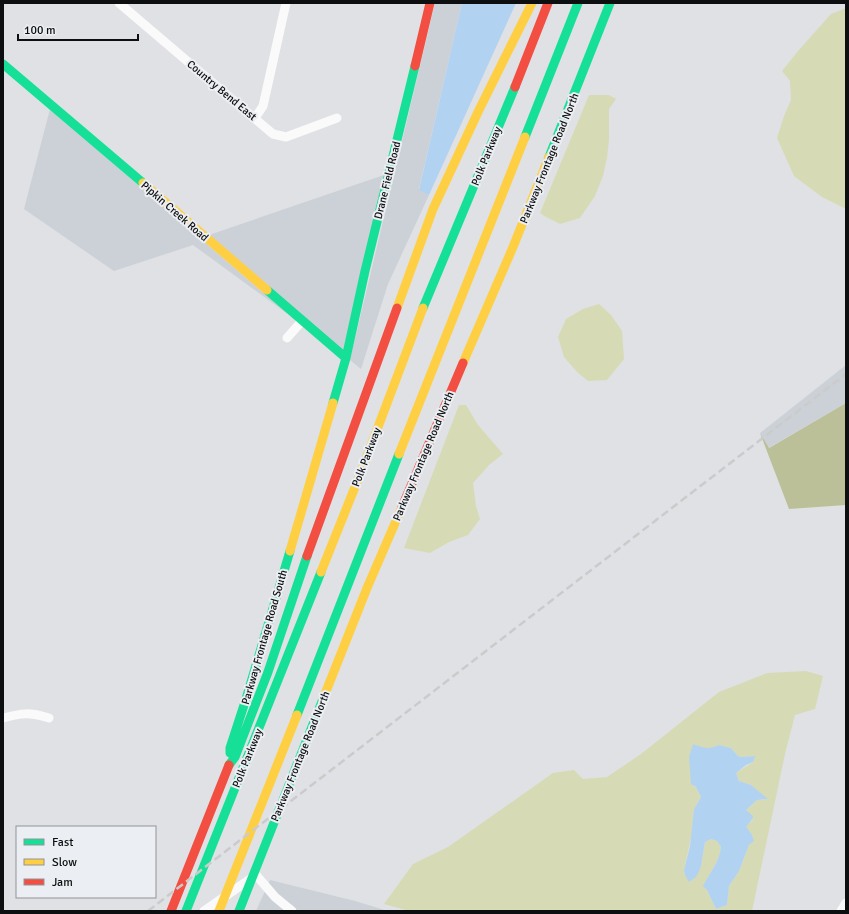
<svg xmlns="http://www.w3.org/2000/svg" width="849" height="914" font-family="Signika,sans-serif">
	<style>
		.built { fill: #ccd1d7 }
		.green { fill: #d7dbb5; fill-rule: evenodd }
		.forest { fill: #bcc099 }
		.water { fill: #b2d2f1 }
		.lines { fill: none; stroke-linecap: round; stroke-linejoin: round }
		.street { stroke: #fafafb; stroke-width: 9 }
		.fast { stroke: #16e098; stroke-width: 9 }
		.slow { stroke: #ffcf43; stroke-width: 9 }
		.jam { stroke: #f24e42; stroke-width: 9 }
		.rail { stroke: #cbcbcb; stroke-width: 2.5; stroke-dasharray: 8 4; stroke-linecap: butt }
		.labels { text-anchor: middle; stroke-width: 4; stroke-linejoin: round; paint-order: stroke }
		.street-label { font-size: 11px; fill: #0d0e0f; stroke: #ebeef2 }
	</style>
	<rect width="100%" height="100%" fill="#dfe1e4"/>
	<path class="built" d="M 435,3 L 462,3 L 419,189 L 429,195 L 388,284 L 361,369 L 350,360 Z
		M 50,109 L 289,315 L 193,245 L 114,271 L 24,209 Z
		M 384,175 L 343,351 L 209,235 Z
		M 846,365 L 846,403 L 768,448 L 760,433 Z
		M 270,880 L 355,901 L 388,911 L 256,911 Z"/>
	<path class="green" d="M 846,8 L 846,209 L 822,197 L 794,176 L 777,138 L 784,116 L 791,100 L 790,81 L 782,71 L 798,51 L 831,14 Z
		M 589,95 L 609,95 L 616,99 L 609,109 L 609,140 L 607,158 L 603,176 L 595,196 L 580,218 L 560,224 L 546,217 L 540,213 Z
		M 599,304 L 611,315 L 622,331 L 624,359 L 607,380 L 588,381 L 577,372 L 564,357 L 558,337 L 566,319 L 583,309 Z
		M 459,405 L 466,405 L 478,425 L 503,454 L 489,465 L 473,483 L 476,506 L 480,519 L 468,535 L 449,542 L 430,553 L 404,548 Z
		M 806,671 L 823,676 L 815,709 L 795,715 L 785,754 L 752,911 L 409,911 L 384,904 L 413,864 L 448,847 L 553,773 L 574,770 L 583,779 L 607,777 L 641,754 L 719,692 L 767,673 ZM 719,745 L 731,748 L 738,756 L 742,757 L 754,756 L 753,762 L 736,773 L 739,781 L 751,785 L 767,799 L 757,800 L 746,810 L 753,819 L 745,827 L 751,833 L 749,845 L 739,871 L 729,886 L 727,905 L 716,909 L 707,890 L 704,886 C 710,871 719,864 721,847 L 717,841 L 711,839 L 705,842 L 701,866 L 685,875 L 684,870 L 692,833 L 694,809 L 701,797 L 696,787 L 693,786 L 704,748 L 711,749 Z"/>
	<path class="forest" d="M 846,403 L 846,505 L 789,509 L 760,433 L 769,448 Z"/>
	<path class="water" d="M 462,3 L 516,3 L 429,195 L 419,190 Z
		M 693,744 C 703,748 709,750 719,745 L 731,748 L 738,756 L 742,757 L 755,756 L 753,762 L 746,765 L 736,773 L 739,781 L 751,785 L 768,799 L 757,800 L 746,810 L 753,816 L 753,818 L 746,827 L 751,833 L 754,841 L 749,845 L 739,871 L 729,886 L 727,905 L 716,909 L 707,890 L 703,886 C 710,872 719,863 721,847 L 717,841 L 711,839 L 705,842 L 701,866 L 697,876 L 689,882 L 685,875 L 684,870 L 690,846 L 694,809 L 701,797 L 696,787 L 691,784 L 689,757 Z"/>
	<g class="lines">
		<path class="street" d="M 119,3 L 273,134 L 286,137 L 337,118
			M 255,118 L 263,106 L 286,3
			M 287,338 L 302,321
			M 3,718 C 22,713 29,712 49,718
			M 204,911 L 256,875 L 275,897 L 292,911
			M 841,911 L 846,903"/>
		<path class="fast" d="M 3,64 L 143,183
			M 525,137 L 578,3
			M 549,157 L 610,3
			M 267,290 L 346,358
			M 423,308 L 515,87
			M 333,403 L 346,358 L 365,271 L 415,66
			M 297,715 L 399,454
			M 230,753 L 230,748 L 246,699 L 290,551
			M 229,765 L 235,757 L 268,672 L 307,556
			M 186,911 L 321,572
			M 239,911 L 323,699"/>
		<path class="slow" d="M 143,183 L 267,290
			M 397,308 L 433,209 L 478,112 L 532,3
			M 463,363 L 513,247 L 549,157
			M 399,454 L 525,137
			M 290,551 L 333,403
			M 321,572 L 361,472 L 423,308
			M 323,699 L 367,588 L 402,507
			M 219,911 L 297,715"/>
		<path class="jam" d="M 415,66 L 430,3
			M 515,87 L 548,3
			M 402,507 L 463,363
			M 307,556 L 397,308
			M 171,911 L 229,765"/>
		<path class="rail" d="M 148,911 L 846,374"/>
	</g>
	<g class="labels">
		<g class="street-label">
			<text transform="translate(222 90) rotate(40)" y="4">Country Bend East</text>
			<text transform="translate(486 156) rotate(-68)" y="4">Polk Parkway</text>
			<text transform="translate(549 158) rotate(-68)" y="4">Parkway Frontage Road North</text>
			<text transform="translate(387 180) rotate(-76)" y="4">Drane Field Road</text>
			<text transform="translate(175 211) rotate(41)" y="4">Pipkin Creek Road</text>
			<text transform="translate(423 456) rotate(-67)" y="4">Parkway Frontage Road North</text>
			<text transform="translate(366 457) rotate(-69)" y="4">Polk Parkway</text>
			<text transform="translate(264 637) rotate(-74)" y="4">Parkway Frontage Road South</text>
			<text transform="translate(300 756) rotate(-68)" y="4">Parkway Frontage Road North</text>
			<text transform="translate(247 758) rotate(-68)" y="4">Polk Parkway</text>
		</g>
	</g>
	<rect width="849" height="914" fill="none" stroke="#0d0e0f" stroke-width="8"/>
	<rect x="16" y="826" width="140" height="72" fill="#ebeef2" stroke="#929497"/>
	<rect x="24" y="839" width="20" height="6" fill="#16e098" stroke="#929497"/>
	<text x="52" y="846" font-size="12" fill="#0d0e0f">Fast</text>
	<rect x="24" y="859" width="20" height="6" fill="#ffcf43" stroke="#929497"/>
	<text x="52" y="866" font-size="12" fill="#0d0e0f">Slow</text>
	<rect x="24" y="879" width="20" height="6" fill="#f24e42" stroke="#929497"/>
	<text x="52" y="886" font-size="12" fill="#0d0e0f">Jam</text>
	<path d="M18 34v6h120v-6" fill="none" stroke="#0d0e0f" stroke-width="2"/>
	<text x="24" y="34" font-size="12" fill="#0d0e0f" stroke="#ebeef2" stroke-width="3" paint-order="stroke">100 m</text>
</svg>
